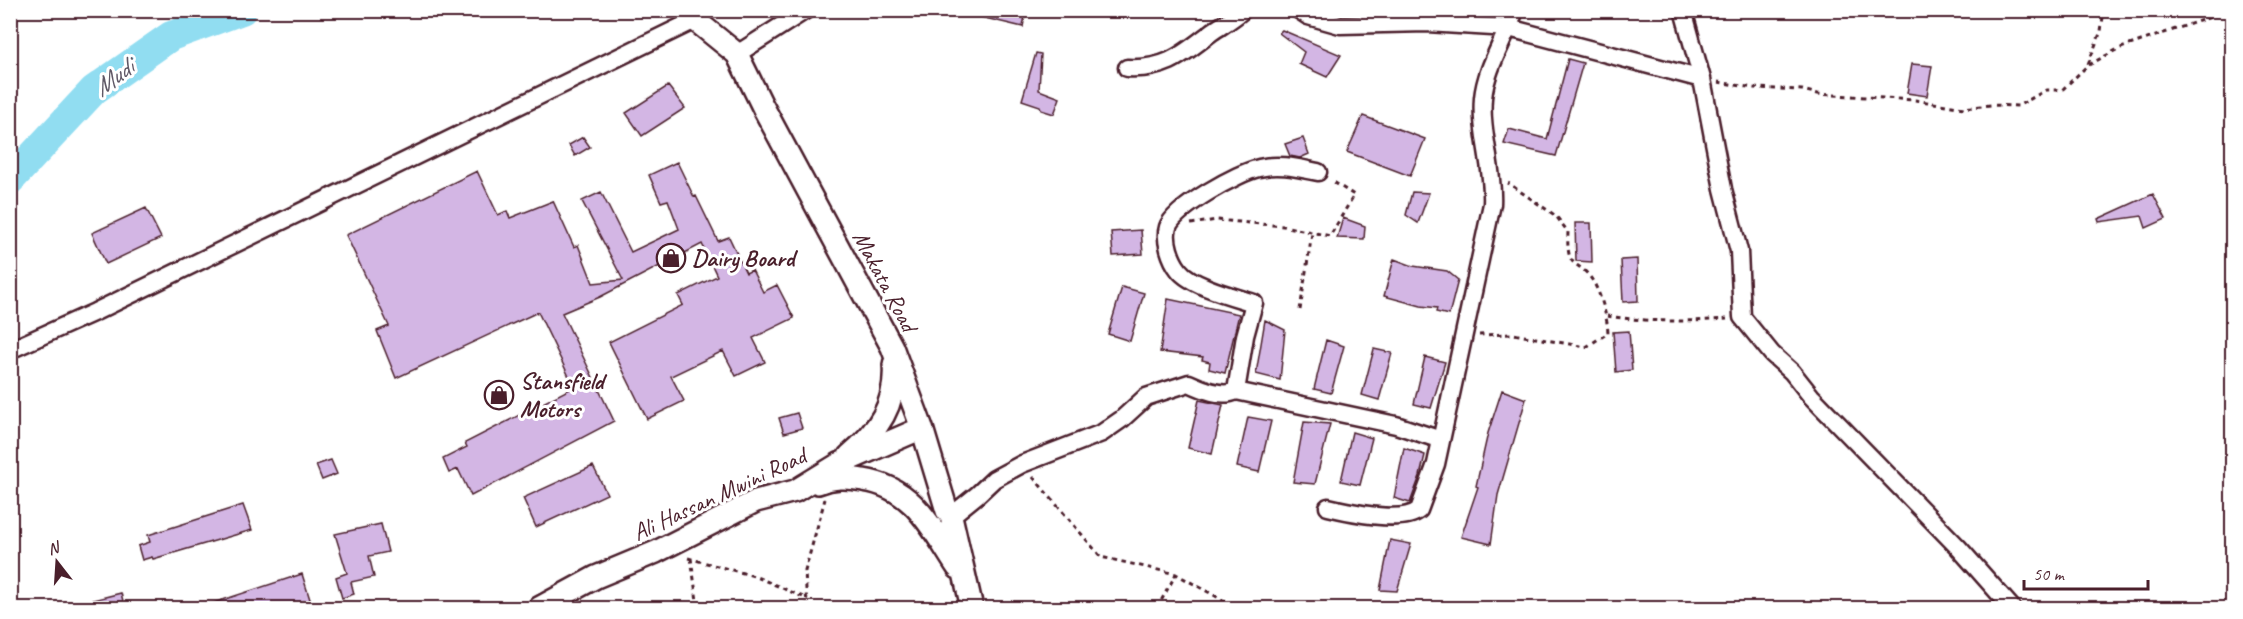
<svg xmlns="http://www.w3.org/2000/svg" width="2243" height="619" font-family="Caveat,sans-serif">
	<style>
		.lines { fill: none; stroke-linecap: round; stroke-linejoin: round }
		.river { stroke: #91ddf1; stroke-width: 30 }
		.building { fill: #d3b6e4; stroke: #4a1f2b; stroke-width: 1.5 }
		.minor-casing { stroke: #4a1f2b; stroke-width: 21 }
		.major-casing { stroke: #4a1f2b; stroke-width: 26 }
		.path { stroke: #4a1f2b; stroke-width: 3; stroke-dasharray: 4.5 4.5; stroke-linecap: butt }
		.minor { stroke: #fff; stroke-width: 16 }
		.major { stroke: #fff; stroke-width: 21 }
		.labels { text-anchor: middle; stroke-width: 6; stroke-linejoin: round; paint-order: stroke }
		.poi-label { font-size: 24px; font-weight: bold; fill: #4a1f2b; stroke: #fff; text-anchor: start }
		.street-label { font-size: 24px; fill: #4a1f2b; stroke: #fff }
		.water-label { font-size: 26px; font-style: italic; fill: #5f5866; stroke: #fff }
	</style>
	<rect width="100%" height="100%" fill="#fff"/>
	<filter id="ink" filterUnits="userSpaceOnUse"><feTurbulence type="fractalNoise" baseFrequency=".0167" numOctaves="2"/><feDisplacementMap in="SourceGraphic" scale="12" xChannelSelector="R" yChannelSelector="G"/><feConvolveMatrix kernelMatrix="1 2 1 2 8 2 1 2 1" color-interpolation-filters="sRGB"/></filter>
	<g filter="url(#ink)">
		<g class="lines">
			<path class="river" d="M 10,180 L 94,90 L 171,36 L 242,10"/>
		</g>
		<path class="building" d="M 977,10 L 1026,10 L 1023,27 L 976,16 Z
			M 1282,30 L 1341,55 L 1327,77 L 1299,64 L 1304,52 L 1279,33 Z
			M 1036,53 L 1041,54 L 1039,90 L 1060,98 L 1054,114 L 1041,110 L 1040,106 L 1022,100 Z
			M 1568,59 L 1583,63 L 1556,156 L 1504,144 L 1509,129 L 1547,139 Z
			M 1912,64 L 1932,66 L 1927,96 L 1907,93 Z
			M 668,86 L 685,108 L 642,136 L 626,113 Z
			M 1363,116 L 1425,139 L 1410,176 L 1347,152 Z
			M 583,137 L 590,147 L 575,156 L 569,145 Z
			M 1303,138 L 1309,154 L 1300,158 L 1290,156 L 1285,144 Z
			M 677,162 L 694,197 L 696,196 L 718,241 L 729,237 L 746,273 L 752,270 L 763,292 L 777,285 L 794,318 L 753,338 L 765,362 L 736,376 L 723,351 L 671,376 L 684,401 L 647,419 L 609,342 L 683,305 L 678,295 L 717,276 L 702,244 L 600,297 L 562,313 L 614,421 L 471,496 L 458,469 L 449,473 L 443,459 L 467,447 L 465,443 L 574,387 L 538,312 L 396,378 L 377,331 L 389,326 L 346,235 L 477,171 L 498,215 L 507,211 L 510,218 L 553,201 L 574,247 L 578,245 L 593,283 L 623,280 L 582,201 L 601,192 L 631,252 L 679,229 L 668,200 L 661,202 L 649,175 Z
			M 1412,192 L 1429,193 L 1418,223 L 1406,215 Z
			M 2153,194 L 2166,219 L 2146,228 L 2142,216 L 2099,222 L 2098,219 Z
			M 146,208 L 161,238 L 106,264 L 92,233 Z
			M 1343,218 L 1365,226 L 1364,239 L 1337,238 Z
			M 1575,223 L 1591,223 L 1592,262 L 1576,261 Z
			M 1141,230 L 1143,254 L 1113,256 L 1111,232 Z
			M 1394,259 L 1413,266 L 1447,271 L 1458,280 L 1449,315 L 1436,312 L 1437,308 L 1421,306 L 1384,296 Z
			M 1637,259 L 1638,301 L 1623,302 L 1621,260 Z
			M 1122,287 L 1144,293 L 1130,341 L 1108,334 Z
			M 1168,299 L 1239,314 L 1225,373 L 1209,369 L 1210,362 L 1202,360 L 1203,357 L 1160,352 Z
			M 1265,320 L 1285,330 L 1280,380 L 1256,374 Z
			M 1629,331 L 1632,370 L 1616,372 L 1613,332 Z
			M 1326,340 L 1344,346 L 1331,393 L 1314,389 Z
			M 1374,349 L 1392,353 L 1379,400 L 1362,395 Z
			M 1425,357 L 1445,362 L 1431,408 L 1414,404 Z
			M 1502,390 L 1526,399 L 1498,495 L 1491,544 L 1461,537 L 1478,487 L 1476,486 L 1488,433 Z
			M 1199,400 L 1223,405 L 1212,454 L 1188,448 Z
			M 797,413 L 802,428 L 784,433 L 779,418 Z
			M 1248,417 L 1271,421 L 1259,472 L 1237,467 Z
			M 1304,422 L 1330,424 L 1315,484 L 1293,482 Z
			M 1352,432 L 1372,438 L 1360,485 L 1341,481 Z
			M 1404,448 L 1425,455 L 1420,476 L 1410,503 L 1394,498 Z
			M 331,460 L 337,474 L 322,480 L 316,465 Z
			M 593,466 L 607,494 L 536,527 L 523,498 Z
			M 243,505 L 252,530 L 153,559 L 152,557 L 142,560 L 138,546 L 150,542 L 148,535 Z
			M 381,524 L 388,552 L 369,556 L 374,577 L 351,582 L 354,594 L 342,598 L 336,577 L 347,573 L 335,534 Z
			M 1390,540 L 1411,544 L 1397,591 L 1380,590 Z
			M 302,574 L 313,609 L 204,609 L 204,606 Z
			M 121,593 L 125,609 L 78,609 L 77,604 Z"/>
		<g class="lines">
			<g class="minor-casing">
				<path id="minor" d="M 1299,10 L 1308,16 L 1340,25 L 1427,23 L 1509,28 L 1702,79 L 1723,189 L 1739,251 L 1742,317 L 1772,354 L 1792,372 L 1811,396 L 1958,547 L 2012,608
					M 1683,10 L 1702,79
					M 737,54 L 806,10
					M 1127,68 C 1167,70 1183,54 1212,32 C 1222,25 1233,19 1243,10
					M 10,350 L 95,312 L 695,20
					M 1236,391 L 1245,336 L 1254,303 C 1235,297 1191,286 1179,270 C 1171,260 1164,240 1168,227 C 1174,208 1239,172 1259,168 C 1279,163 1298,168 1318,172
					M 1328,507 C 1349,512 1402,524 1419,510 L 1436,464 L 1492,204 C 1494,168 1480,133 1483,98 C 1486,67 1505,40 1515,10
					M 951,516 L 977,495 L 994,479 L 1022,464 L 1102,433 L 1122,419 L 1146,397 L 1189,383 C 1202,389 1222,398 1236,391 L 1396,425 L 1441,440"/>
			</g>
			<g class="major-casing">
				<path id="major" d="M 687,10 L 695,20 L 737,54 L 763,107 L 892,347 L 922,428 L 947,511 L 951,516 L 972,608
					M 849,456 C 878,431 897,404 894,364
					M 818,483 C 834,477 846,477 863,480 C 914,487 932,529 958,568
					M 539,608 L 596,577 L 656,552 L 756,501 L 795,491 L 839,464 L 922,428"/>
			</g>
			<path class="path" d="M 2088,64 L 2101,31 L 2104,10
				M 1718,82 L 1754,88 L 1802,90 L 1818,94 L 1915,100 L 1964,108 L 1991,105 L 2018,106 L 2046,90 L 2062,90 L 2087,66 L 2118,49 L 2231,10
				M 1191,224 L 1217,220 L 1283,226 L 1330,236 L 1354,195 L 1332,181
				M 1300,310 L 1312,233
				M 1607,316 C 1647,322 1686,322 1727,319
				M 1479,335 L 1513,334 L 1586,347 L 1608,333 C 1607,316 1602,298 1594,283 C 1578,256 1566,274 1568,232 L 1556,216 L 1508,183
				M 1033,477 L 1101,557 L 1176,574 L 1237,608
				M 688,558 L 754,576 L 808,599
				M 691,558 L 698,608
				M 807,608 L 805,571 L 825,499
				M 1157,608 L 1176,574"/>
			<use href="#minor" class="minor"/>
			<use href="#major" class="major"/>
		</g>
	</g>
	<defs>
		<g id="shop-ring" transform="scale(1.5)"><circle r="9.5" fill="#fff" stroke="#4a1f2b" stroke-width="1.5"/><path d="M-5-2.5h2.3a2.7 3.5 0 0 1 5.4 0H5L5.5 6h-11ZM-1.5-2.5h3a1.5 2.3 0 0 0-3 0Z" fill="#4a1f2b"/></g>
	</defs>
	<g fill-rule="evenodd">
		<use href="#shop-ring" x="671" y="258"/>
		<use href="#shop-ring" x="499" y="395"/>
	</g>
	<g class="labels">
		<g class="poi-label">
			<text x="692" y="266">Dairy Board</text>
			<text x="520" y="389">Stansfield<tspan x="520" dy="28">Motors</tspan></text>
		</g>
		<g class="street-label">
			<text transform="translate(885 281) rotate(62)" y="8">Makata Road</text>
			<text transform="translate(719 494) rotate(-25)" y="8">Ali Hassan Mwini Road</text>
		</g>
		<g class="water-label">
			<text transform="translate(113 77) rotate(-37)" y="9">Mudi</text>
		</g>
	</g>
	<rect width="2243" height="619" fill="none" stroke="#fff" stroke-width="36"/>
	<rect x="18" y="18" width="2207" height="583" fill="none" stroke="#4a1f2b" stroke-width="2" filter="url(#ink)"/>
	<g transform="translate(57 562) rotate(343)" stroke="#ffffff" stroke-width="4.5" paint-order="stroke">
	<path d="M0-4.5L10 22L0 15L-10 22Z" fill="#4a1f2b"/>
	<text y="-9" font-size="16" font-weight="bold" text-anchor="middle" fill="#4a1f2b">N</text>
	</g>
	<path d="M2024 580v9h124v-9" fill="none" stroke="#4a1f2b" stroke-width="3"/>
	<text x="2033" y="580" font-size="18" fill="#4a1f2b" stroke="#ffffff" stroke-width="4.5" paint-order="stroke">50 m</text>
</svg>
